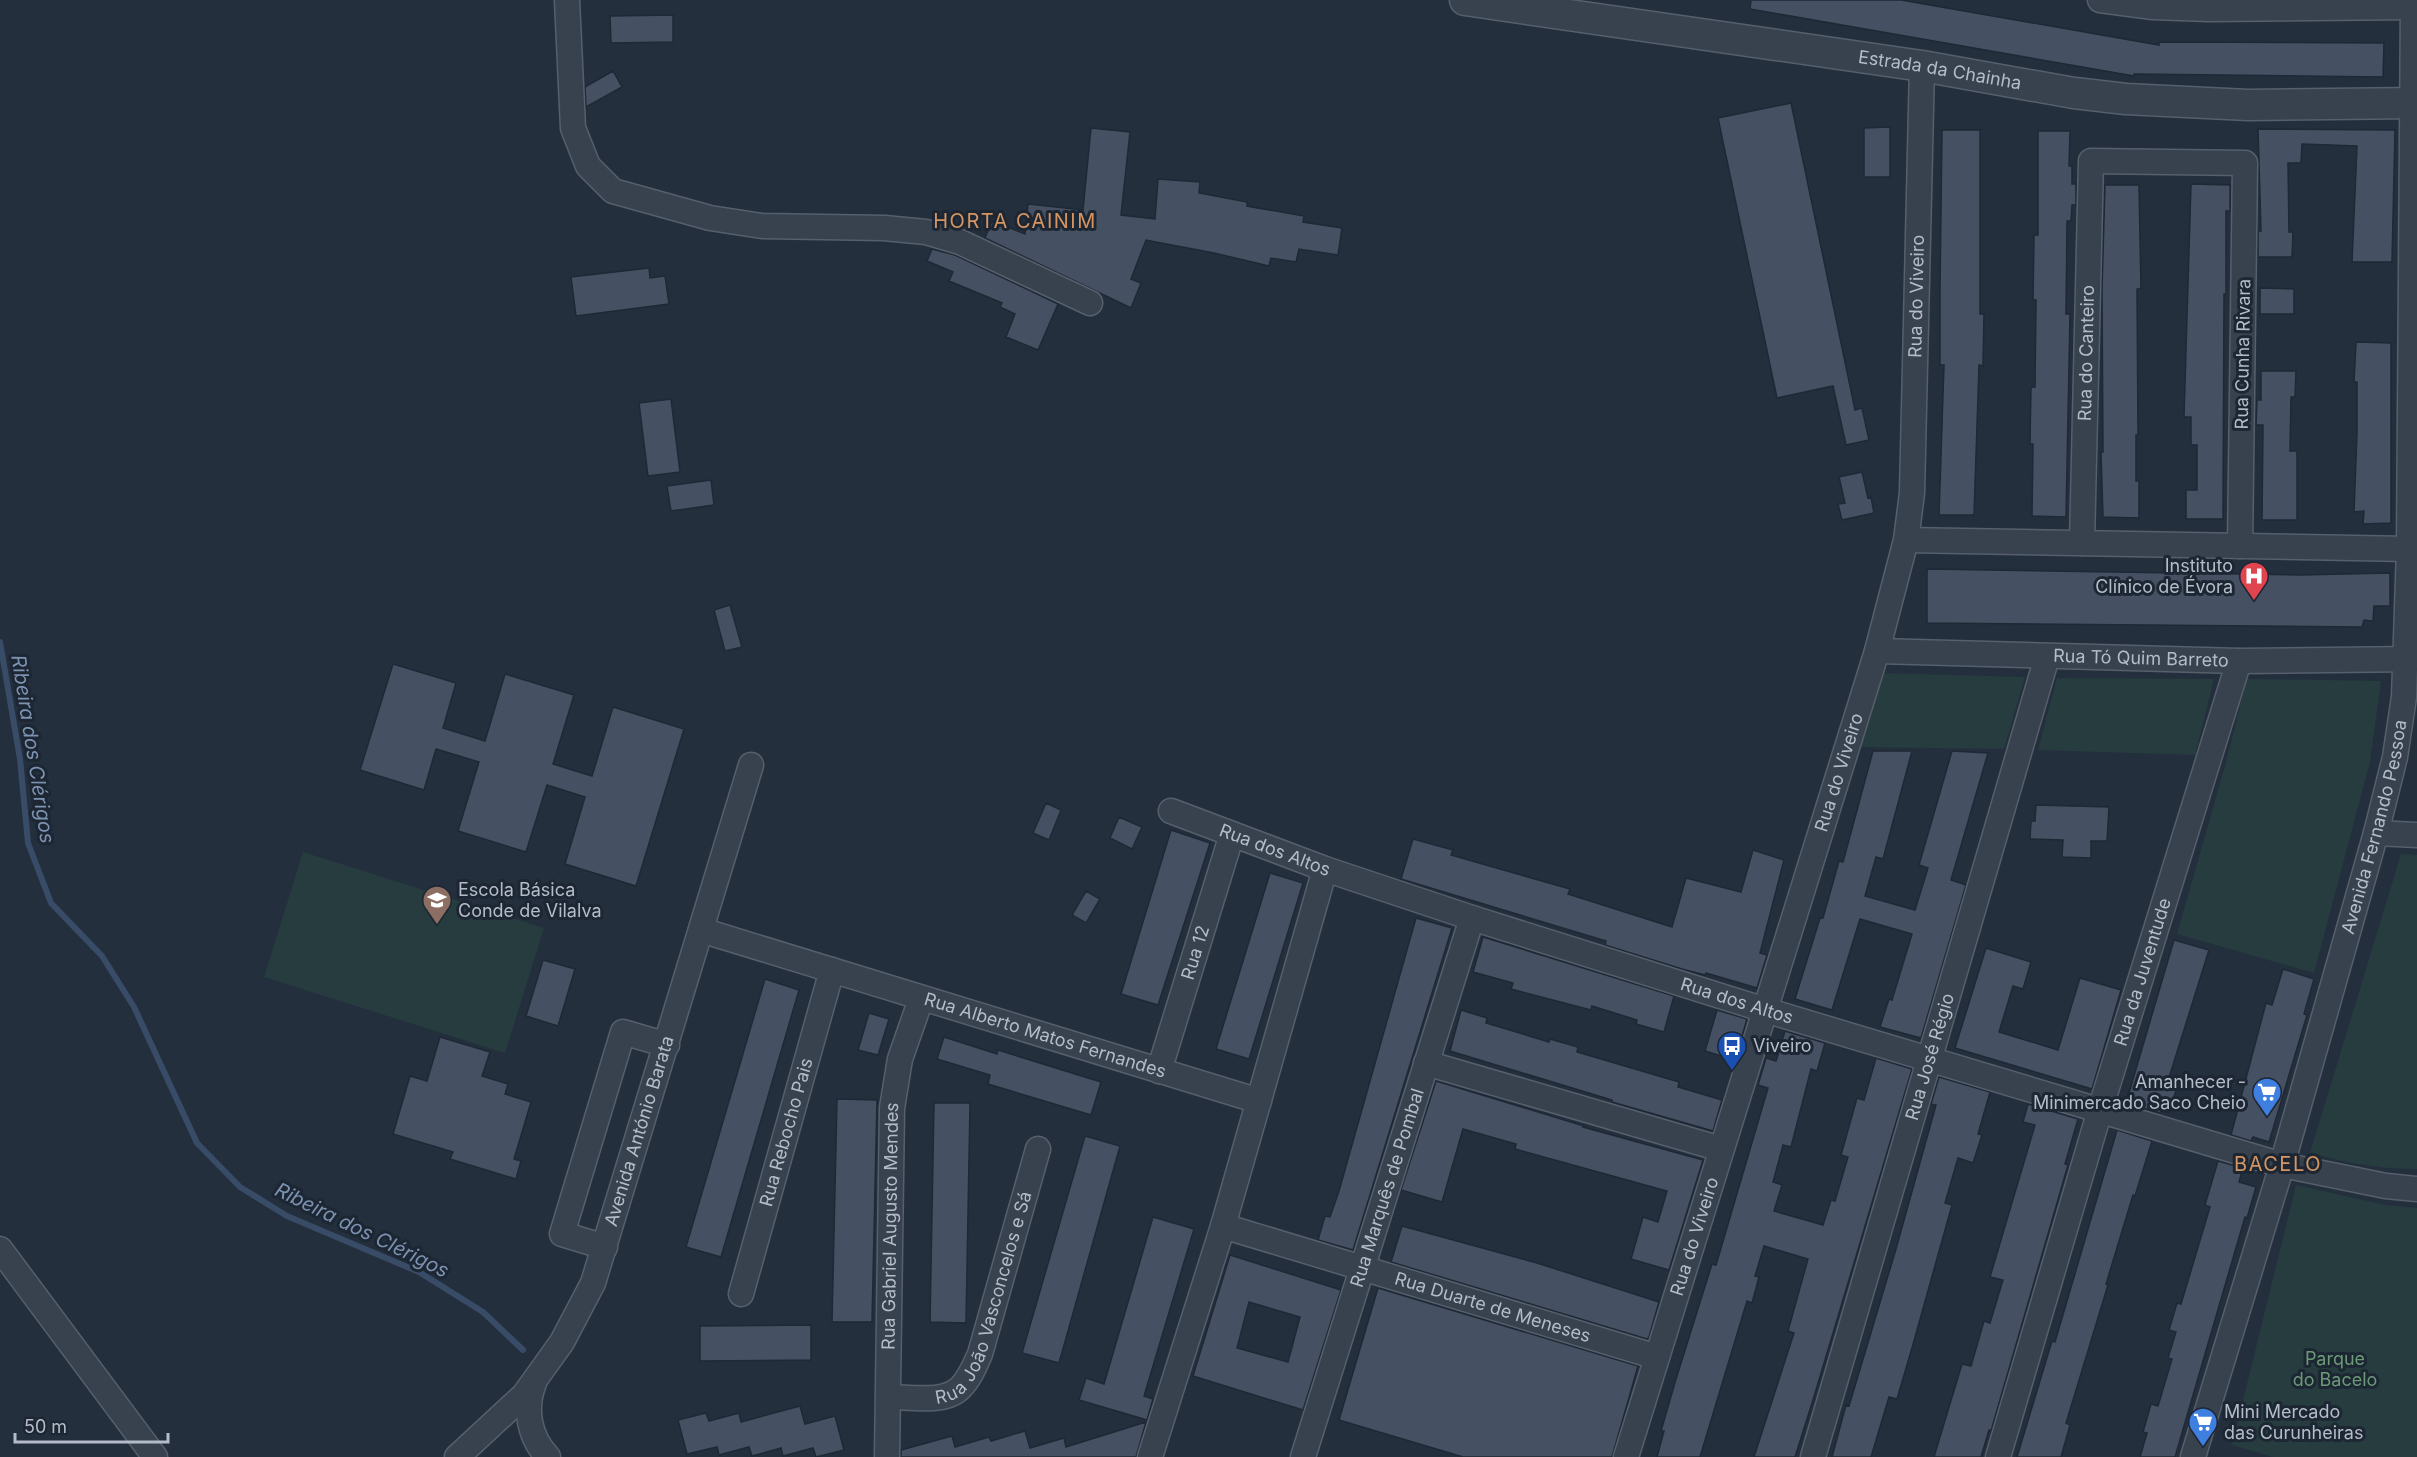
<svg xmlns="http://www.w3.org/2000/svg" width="2417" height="1457" font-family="Inter,sans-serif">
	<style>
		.green { fill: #263c3f }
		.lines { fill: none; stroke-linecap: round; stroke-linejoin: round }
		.stream { stroke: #394c67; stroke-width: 6 }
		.building { fill: #455162; stroke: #1f2835; stroke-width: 1.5; fill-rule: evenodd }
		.minor-casing { stroke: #565f6c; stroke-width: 27 }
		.tertiary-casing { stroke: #565f6c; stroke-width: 33 }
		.minor { stroke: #38414e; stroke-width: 24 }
		.tertiary { stroke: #38414e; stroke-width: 30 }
		.labels { text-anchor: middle; stroke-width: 6; stroke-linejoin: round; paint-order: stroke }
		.street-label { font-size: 18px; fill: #b4bcc9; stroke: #1d2633 }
		.poi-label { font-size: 18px; fill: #b4bcc9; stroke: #1d2633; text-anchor: start }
		.park-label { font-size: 18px; fill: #6b9a76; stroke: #1d2633 }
		.neighbourhood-label { font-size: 20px; letter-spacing: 1.5px; fill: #d59563; stroke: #1d2633 }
		.water-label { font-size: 20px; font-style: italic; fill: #7c92b1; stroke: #1d2633 }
	</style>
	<rect width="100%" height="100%" fill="#242f3e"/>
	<path class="green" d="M 1880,673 L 2025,677 L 2004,749 L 1859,747 Z
		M 2057,678 L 2214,679 L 2195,755 L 2038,750 Z
		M 2247,679 L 2381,681 L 2370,762 L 2314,973 L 2177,934 L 2226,762 Z
		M 303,852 L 544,928 L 505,1053 L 264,977 Z
		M 2401,854 L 2417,855 L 2417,1169 C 2378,1169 2348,1163 2310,1153 Z
		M 2296,1185 L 2385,1205 L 2417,1208 L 2417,1457 L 2273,1457 L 2232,1445 Z"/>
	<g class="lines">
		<path class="stream" d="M 0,642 L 20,759 L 28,843 L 51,903 L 102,956 L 134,1007 L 197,1143 L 240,1187 L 287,1216 L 419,1272 L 483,1312 L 523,1350"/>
	</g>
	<path class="building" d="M 1751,0 L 1901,0 L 2159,45 L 2159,42 L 2384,43 L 2383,77 L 2134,74 L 2134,76 L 1750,9 Z
		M 673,15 L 673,42 L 611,43 L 610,16 Z
		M 613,71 L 622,87 L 586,107 L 585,87 Z
		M 1791,103 L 1855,410 L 1862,408 L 1869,440 L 1846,445 L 1833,386 L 1777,398 L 1718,118 Z
		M 1890,127 L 1890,177 L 1864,177 L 1864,128 Z
		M 1091,128 L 1130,132 L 1121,215 L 1155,219 L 1158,179 L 1200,182 L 1199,193 L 1247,202 L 1247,206 L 1304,216 L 1303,222 L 1342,228 L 1338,255 L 1299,249 L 1296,262 L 1271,258 L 1269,266 L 1214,253 L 1146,240 L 1131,279 L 1141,283 L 1131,308 L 985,238 L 992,221 L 1025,234 L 1028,204 L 1083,210 Z
		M 2258,129 L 2395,130 L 2392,262 L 2352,262 L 2357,146 L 2302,144 L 2301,163 L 2288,163 L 2289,232 L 2293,232 L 2292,257 L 2258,257 L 2258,231 L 2261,231 Z
		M 1942,130 L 1980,130 L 1980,314 L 1984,314 L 1983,366 L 1979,365 L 1974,515 L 1939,515 L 1944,365 L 1940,365 L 1940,291 Z
		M 2038,131 L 2070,131 L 2069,166 L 2072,166 L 2072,184 L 2076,184 L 2076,205 L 2072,205 L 2071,221 L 2067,221 L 2066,314 L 2070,314 L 2066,517 L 2032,516 L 2033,444 L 2030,444 L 2031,387 L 2035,387 L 2036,300 L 2033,300 L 2034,235 L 2038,235 Z
		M 2191,184 L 2230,185 L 2230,211 L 2226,211 L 2226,294 L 2224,294 L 2223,519 L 2186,519 L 2186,490 L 2197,490 L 2197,445 L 2191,445 L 2191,417 L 2184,417 Z
		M 2105,185 L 2139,185 L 2141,289 L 2137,289 L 2138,435 L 2136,435 L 2136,481 L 2139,481 L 2139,518 L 2103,517 L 2101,452 L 2103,452 L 2102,289 Z
		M 932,249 L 955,255 L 1058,304 L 1038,350 L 1006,337 L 1015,314 L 1000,307 L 1002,303 L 949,281 L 953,272 L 927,261 Z
		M 649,268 L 650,278 L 665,276 L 669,304 L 576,316 L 571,277 Z
		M 2260,288 L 2294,289 L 2294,314 L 2260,314 Z
		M 2356,342 L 2391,343 L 2391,523 L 2363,524 L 2364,511 L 2354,512 L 2357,432 L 2357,382 L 2354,382 Z
		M 2261,371 L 2296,371 L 2295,397 L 2291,397 L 2290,451 L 2297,451 L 2297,520 L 2262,520 L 2263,425 L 2256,425 L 2257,400 L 2261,400 Z
		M 671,399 L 680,472 L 648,476 L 639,403 Z
		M 1862,472 L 1868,498 L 1871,497 L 1874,513 L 1842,520 L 1838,504 L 1845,503 L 1839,477 Z
		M 711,480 L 714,505 L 671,511 L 667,486 Z
		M 1927,569 L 2300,575 L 2390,573 L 2390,606 L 2374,606 L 2373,621 L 2364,620 L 2362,627 L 1927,623 Z
		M 730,605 L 742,647 L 725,651 L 714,610 Z
		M 393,664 L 456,683 L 443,728 L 485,741 L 505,674 L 574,695 L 553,764 L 592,776 L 613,707 L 684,729 L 636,886 L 565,864 L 585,797 L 547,785 L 526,852 L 458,831 L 479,762 L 436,749 L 424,790 L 360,770 Z
		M 1873,751 L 1912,751 L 1883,859 L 1876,857 L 1865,896 L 1915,910 L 1928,868 L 1919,865 L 1952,751 L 1988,753 L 1951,880 L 1966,885 L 1921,1038 L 1880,1027 L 1889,999 L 1892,1000 L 1912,934 L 1860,919 L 1832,1010 L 1795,999 L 1820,918 L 1823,918 L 1839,861 L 1843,862 Z
		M 1046,803 L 1061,810 L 1049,840 L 1033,833 Z
		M 2036,805 L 2109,807 L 2107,841 L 2091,841 L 2091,858 L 2062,857 L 2063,840 L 2030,839 L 2031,821 L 2035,821 Z
		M 1119,817 L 1142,827 L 1132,849 L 1110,838 Z
		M 1171,830 L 1210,843 L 1158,1005 L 1121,994 Z
		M 1413,839 L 1453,850 L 1451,855 L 1570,889 L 1568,894 L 1672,927 L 1686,878 L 1741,892 L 1753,850 L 1784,860 L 1760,953 L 1767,955 L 1757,988 L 1706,973 L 1705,975 L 1682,969 L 1605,945 L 1606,941 L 1401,879 Z
		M 1270,873 L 1303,883 L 1249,1059 L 1216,1049 Z
		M 1086,891 L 1100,899 L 1086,923 L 1072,915 Z
		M 1416,918 L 1452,928 L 1353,1250 L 1318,1240 L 1325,1216 L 1330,1217 L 1339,1191 Z
		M 1483,937 L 1674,996 L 1664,1032 L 1636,1024 L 1637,1020 L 1592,1006 L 1591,1010 L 1511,989 L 1513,983 L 1473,972 Z
		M 2174,940 L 2209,950 L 2167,1084 L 2177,1087 L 2169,1113 L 2161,1110 L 2160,1113 L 2126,1103 Z
		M 1986,948 L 2031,962 L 2023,989 L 2013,986 L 1999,1032 L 2058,1050 L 2080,978 L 2121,990 L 2092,1089 L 1955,1048 Z
		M 543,960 L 575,969 L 558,1026 L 526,1016 Z
		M 2283,969 L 2314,979 L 2304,1014 L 2307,1015 L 2269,1142 L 2253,1137 L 2251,1141 L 2231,1135 L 2266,1003 L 2272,1005 Z
		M 765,979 L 799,990 L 721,1257 L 686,1247 Z
		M 1461,1010 L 1487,1018 L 1486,1023 L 1549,1042 L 1550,1039 L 1578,1047 L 1577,1052 L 1679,1082 L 1678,1087 L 1722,1100 L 1713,1131 L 1612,1102 L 1612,1100 L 1450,1051 Z
		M 1717,1010 L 1747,1019 L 1735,1060 L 1705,1051 Z
		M 869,1013 L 889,1019 L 878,1055 L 858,1050 Z
		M 1785,1031 L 1825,1043 L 1817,1071 L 1811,1069 L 1791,1147 L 1783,1145 L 1773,1182 L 1782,1185 L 1774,1211 L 1823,1225 L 1831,1200 L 1835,1201 L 1848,1157 L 1841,1155 L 1857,1098 L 1864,1100 L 1876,1058 L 1912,1069 L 1813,1400 L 1795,1457 L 1754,1457 L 1794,1333 L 1788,1331 L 1808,1259 L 1764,1246 L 1755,1276 L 1759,1277 L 1752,1303 L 1747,1301 L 1700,1457 L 1657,1457 L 1664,1431 L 1661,1431 L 1676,1379 L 1712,1264 L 1716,1265 L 1768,1088 L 1758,1085 L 1766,1058 L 1776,1061 Z
		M 440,1037 L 490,1052 L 482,1076 L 508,1084 L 505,1094 L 531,1102 L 514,1159 L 521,1161 L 516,1179 L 450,1159 L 453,1152 L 393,1134 L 410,1076 L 427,1081 Z
		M 944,1037 L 997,1054 L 998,1050 L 1101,1082 L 1091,1115 L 988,1084 L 990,1075 L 937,1059 Z
		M 1939,1077 L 1990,1092 L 1978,1134 L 1982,1135 L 1973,1163 L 1958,1158 L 1945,1203 L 1952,1205 L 1912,1348 L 1897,1399 L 1889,1397 L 1871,1457 L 1832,1457 L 1846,1405 L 1849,1406 L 1896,1249 L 1936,1105 L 1931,1104 Z
		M 1436,1081 L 1584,1126 L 1583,1127 L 1703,1160 L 1669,1270 L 1631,1259 L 1643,1217 L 1658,1222 L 1667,1191 L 1515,1149 L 1516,1144 L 1463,1129 L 1442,1202 L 1401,1190 Z
		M 837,1099 L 877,1100 L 872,1322 L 832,1322 Z
		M 934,1103 L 970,1103 L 966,1323 L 930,1322 Z
		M 2028,1104 L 2078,1119 L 2065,1164 L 2068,1165 L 1991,1431 L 1989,1430 L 1981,1457 L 1934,1457 L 1962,1364 L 1971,1366 L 1984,1321 L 1990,1323 L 2003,1280 L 1990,1277 L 2035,1125 L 2023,1122 Z
		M 2117,1130 L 2152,1141 L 2135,1196 L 2133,1195 L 2106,1284 L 2108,1285 L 2066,1423 L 2070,1425 L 2061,1457 L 2017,1457 L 2052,1341 L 2055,1342 Z
		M 1085,1136 L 1120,1146 L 1059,1363 L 1022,1353 Z
		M 2218,1161 L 2243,1168 L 2239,1182 L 2256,1187 L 2247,1218 L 2245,1217 L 2175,1457 L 2140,1457 L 2147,1433 L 2143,1432 L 2151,1404 L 2158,1406 L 2172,1359 L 2168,1358 L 2176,1332 L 2169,1330 L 2177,1303 L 2181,1304 L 2210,1207 L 2205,1205 Z
		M 1153,1217 L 1194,1229 L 1144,1396 L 1153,1399 L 1147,1420 L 1079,1400 L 1086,1378 L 1104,1384 Z
		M 1402,1226 L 1537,1263 L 1659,1302 L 1649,1337 L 1647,1339 L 1391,1262 Z
		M 1230,1255 L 1341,1290 L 1303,1410 L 1193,1376 ZM 1249,1302 L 1300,1317 L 1288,1362 L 1237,1348 Z
		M 1378,1288 L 1638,1366 L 1612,1457 L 1463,1457 L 1339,1420 Z
		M 811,1325 L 811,1360 L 700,1361 L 700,1326 Z
		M 800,1406 L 805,1424 L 835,1416 L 844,1450 L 816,1457 L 813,1448 L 783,1456 L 781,1448 L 752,1456 L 749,1447 L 719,1455 L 717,1447 L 687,1454 L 678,1420 L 706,1413 L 709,1421 L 739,1413 L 741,1422 Z
		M 1146,1422 L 1136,1457 L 901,1457 L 901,1450 L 952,1436 L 955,1447 L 989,1437 L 991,1441 L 1025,1431 L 1030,1448 L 1064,1438 L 1066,1447 Z"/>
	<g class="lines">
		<g class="minor-casing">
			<g id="minor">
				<path d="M 567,0 L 573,128 L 588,166 L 613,191 L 710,218 L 762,226 L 884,228 L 926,232 L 960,242 L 1090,303"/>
				<path d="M 2100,0 L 2153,7 L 2209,9 L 2413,7"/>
				<path d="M 1906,540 L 2409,549"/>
				<path id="s1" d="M 2082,543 L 2091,161 L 2245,163 L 2240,546"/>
				<path id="s2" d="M 1877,651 L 2239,661 L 2417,659"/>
				<path id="s3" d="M 1171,811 L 1325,869 L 1472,918 L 1765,1010 L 2282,1165 L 2386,1186 L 2417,1189"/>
				<path d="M 2376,833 L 2417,835"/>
				<path id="s4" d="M 701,930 L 1259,1101"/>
				<path d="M 1426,1063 L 1721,1149"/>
				<path id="s5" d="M 1159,1071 L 1232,834"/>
				<path d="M 1223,1226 L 1325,869"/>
				<path d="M 605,1247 L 562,1234 L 623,1032 L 667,1045"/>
				<path d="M 0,1249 L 155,1457"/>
				<path id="s6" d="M 741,1294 L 832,970"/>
				<path d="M 534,1383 C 524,1409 529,1437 548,1457"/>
				<path id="s7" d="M 889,1397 C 910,1397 946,1404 961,1387 C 970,1378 975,1365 980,1354 L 1038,1149"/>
				<path id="s8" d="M 457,1457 L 524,1395 L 562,1342 L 593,1283 L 751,765"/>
				<path id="s9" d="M 887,1457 L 892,1108 L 900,1059 L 921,999"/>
				<path id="s10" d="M 1150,1457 L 1223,1226 L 1657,1357"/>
				<path id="s11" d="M 1303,1457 L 1472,918"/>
				<path id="s12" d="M 1626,1457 L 1877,651 L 1906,540 L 1912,493 L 1922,66"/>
				<path id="s13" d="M 1813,1457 L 2047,657"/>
				<path id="s14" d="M 1998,1457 L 2100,1110 L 2239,661"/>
				<path id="s15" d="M 2193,1457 L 2282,1165 L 2376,833 L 2395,757 L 2404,697 L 2409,549 L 2413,0"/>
			</g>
		</g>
		<g class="tertiary-casing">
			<g id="tertiary">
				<path id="s16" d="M 1465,0 L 1922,66 L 2074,93 L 2126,99 L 2248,105 L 2417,103"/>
			</g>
		</g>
		<use href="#minor" class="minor"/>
		<use href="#tertiary" class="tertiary"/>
	</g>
	<defs>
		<g id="hospital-pin" transform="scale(1.5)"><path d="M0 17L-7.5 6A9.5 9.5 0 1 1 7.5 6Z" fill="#e0444e" stroke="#1d2633"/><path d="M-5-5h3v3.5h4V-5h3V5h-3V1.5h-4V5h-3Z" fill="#fff"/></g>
		<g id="school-pin" transform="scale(1.5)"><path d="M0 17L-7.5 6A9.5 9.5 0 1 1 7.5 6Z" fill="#8d6e63" stroke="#1d2633"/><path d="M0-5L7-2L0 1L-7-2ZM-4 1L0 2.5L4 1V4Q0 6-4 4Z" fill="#fff"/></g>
		<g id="bus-pin" transform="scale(1.5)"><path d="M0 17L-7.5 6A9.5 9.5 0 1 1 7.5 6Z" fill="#1a4fb4" stroke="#1d2633"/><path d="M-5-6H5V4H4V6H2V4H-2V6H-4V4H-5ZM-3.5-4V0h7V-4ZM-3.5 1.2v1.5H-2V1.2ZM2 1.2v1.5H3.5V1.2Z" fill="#fff"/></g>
		<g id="supermarket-pin" transform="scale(1.5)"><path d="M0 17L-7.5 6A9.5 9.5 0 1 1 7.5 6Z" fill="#3f7fe0" stroke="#1d2633"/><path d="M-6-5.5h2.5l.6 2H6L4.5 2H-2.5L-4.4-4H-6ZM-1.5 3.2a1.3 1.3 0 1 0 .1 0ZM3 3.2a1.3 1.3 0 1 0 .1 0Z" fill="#fff"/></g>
	</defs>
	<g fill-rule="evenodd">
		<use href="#hospital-pin" x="2254" y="576"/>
		<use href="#school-pin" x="437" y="900"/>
		<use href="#bus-pin" x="1732" y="1046"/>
		<use href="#supermarket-pin" x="2267" y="1092"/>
		<use href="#supermarket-pin" x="2203" y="1422"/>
	</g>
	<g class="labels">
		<g class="street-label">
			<text dy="6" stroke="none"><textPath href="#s16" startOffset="480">Estrada da Chainha</textPath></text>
			<text dy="6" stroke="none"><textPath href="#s12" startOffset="1203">Rua do Viveiro</textPath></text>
			<text dy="6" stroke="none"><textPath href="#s1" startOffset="190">Rua do Canteiro</textPath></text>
			<text transform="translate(2243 354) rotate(-89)" y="6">Rua Cunha Rivara</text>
			<text dy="6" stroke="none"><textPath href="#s2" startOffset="264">Rua Tó Quim Barreto</textPath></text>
			<text dy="6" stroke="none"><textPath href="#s12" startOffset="717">Rua do Viveiro</textPath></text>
			<text dy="6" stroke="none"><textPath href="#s15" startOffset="656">Avenida Fernando Pessoa</textPath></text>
			<text dy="6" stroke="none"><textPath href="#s3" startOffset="111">Rua dos Altos</textPath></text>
			<text dy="6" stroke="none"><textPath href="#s5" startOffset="124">Rua 12</textPath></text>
			<text dy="6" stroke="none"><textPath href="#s14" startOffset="506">Rua da Juventude</textPath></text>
			<text dy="6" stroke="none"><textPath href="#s3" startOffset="597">Rua dos Altos</textPath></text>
			<text dy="6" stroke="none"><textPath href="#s4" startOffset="360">Rua Alberto Matos Fernandes</textPath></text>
			<text dy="6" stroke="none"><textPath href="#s13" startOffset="417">Rua José Régio</textPath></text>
			<text dy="6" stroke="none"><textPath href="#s8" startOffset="382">Avenida António Barata</textPath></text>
			<text dy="6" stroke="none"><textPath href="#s6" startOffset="168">Rua Rebocho Pais</textPath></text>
			<text dy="6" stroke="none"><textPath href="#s11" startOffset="282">Rua Marquês de Pombal</textPath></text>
			<text dy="6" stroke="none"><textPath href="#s9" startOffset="231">Rua Gabriel Augusto Mendes</textPath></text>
			<text dy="6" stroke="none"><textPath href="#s12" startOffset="231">Rua do Viveiro</textPath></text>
			<text dy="6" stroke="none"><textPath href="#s7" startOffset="164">Rua João Vasconcelos e Sá</textPath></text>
			<text dy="6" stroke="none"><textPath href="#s10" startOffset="524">Rua Duarte de Meneses</textPath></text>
		</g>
		<g class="poi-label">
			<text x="2233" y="572" text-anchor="end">Instituto<tspan x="2233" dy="21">Clínico de Évora</tspan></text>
			<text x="458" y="896">Escola Básica<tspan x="458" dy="21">Conde de Vilalva</tspan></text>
			<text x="1753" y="1052">Viveiro</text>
			<text x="2246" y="1088" text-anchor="end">Amanhecer -<tspan x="2246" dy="21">Minimercado Saco Cheio</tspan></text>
			<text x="2224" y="1418">Mini Mercado<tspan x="2224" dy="21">das Curunheiras</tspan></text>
		</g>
		<g class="park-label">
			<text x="2335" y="1365">Parque<tspan x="2335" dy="21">do Bacelo</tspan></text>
		</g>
		<g class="neighbourhood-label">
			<text x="1015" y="228">HORTA CAINIM</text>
			<text x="2278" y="1171">BACELO</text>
		</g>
		<g class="water-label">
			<text transform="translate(33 749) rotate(81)" y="7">Ribeira dos Clérigos</text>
			<text transform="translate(362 1230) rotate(26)" y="7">Ribeira dos Clérigos</text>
		</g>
	</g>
	<path d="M15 1433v9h153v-9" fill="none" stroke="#b4bcc9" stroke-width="3"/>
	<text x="24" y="1433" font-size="18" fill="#b4bcc9" stroke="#1d2633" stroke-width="4.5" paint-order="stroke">50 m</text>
</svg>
